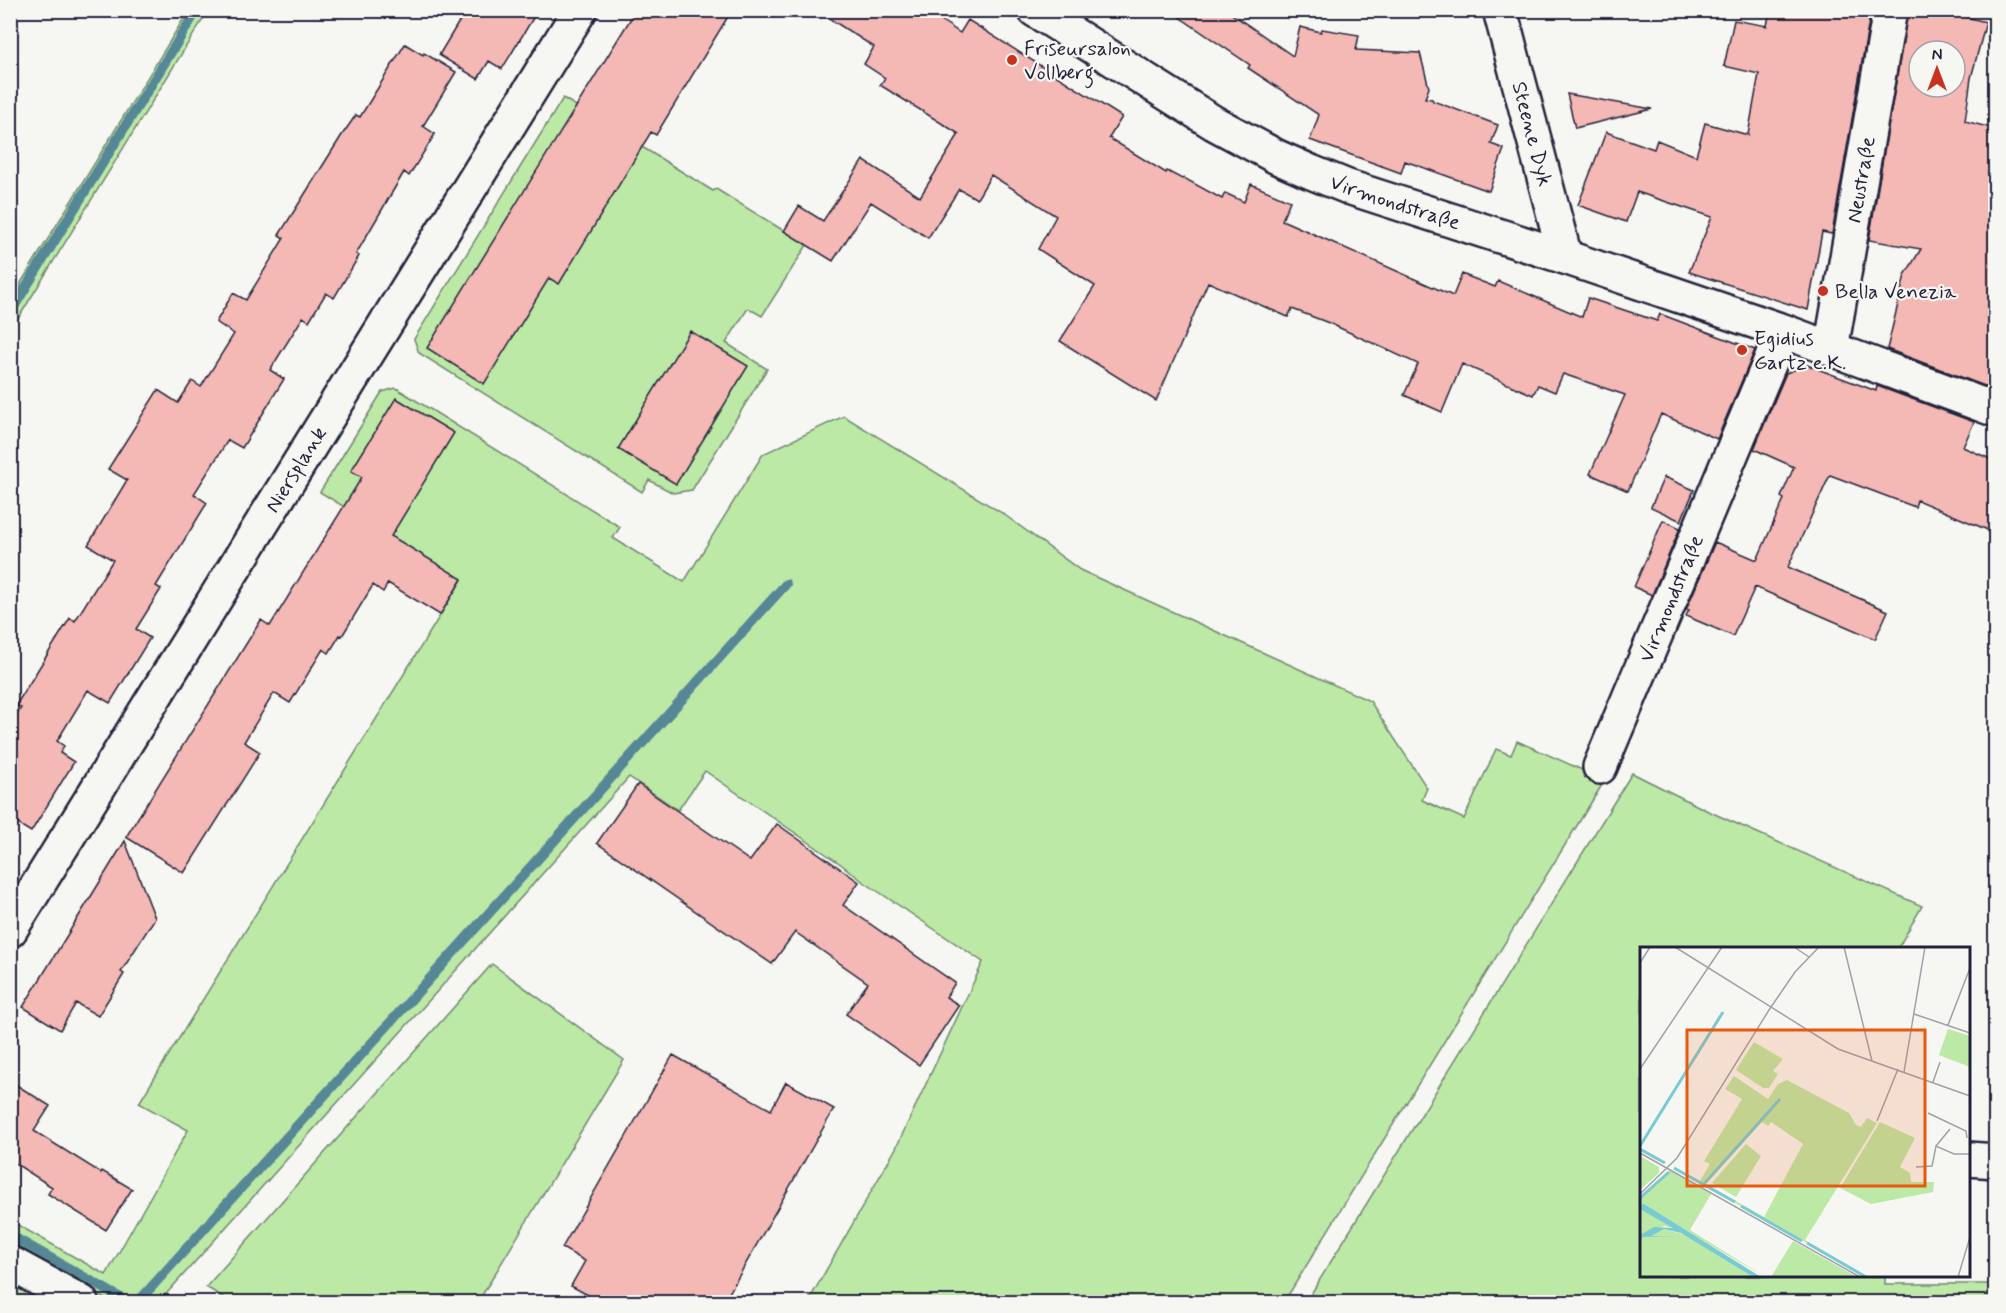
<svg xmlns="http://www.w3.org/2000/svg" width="2006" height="1313" font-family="Mynerve,sans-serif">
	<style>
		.green { fill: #bce9a6; stroke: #6f8670; stroke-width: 1.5 }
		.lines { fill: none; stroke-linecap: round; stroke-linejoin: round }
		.stream { stroke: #578797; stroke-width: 10 }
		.building { fill: #f4b8b5; stroke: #22223b; stroke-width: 1.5; fill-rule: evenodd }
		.minor-casing { stroke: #22223b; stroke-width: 38 }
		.minor { stroke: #f6f6f2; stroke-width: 33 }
		.poi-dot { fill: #c8321e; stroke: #f6f6f2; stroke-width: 2 }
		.labels { text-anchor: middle; stroke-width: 4.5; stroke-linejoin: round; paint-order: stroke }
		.poi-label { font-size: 21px; fill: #22223b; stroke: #f6f6f2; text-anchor: start }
		.street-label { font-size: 21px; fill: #22223b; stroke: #f6f6f2 }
		.inset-river { fill: none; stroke: #7acad4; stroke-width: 3 }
		.inset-road { fill: none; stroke: #a1a1a9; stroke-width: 1.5 }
		.view { fill: #e8590c; fill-opacity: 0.15; stroke: #e8590c; stroke-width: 3 }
		.inset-edge { fill: none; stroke: #22223b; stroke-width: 3 }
	</style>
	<rect width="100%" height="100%" fill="#f6f6f2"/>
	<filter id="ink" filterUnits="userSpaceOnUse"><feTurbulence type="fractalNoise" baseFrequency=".0167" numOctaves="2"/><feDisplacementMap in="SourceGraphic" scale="12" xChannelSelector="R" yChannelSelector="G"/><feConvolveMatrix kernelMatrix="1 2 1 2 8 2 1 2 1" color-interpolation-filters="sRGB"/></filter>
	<g filter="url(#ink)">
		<path class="green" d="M 189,10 L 208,11 L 11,330 L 11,299 Z
			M 563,98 L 713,191 L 716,189 L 807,245 L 762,316 L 748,308 L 726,343 L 767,369 L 692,490 L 673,493 L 649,480 L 642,492 L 419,353 L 414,339 Z
			M 396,388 L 620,527 L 613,538 L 684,582 L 763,454 L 844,416 L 1002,513 L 1080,570 L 1370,701 L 1427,788 L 1422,800 L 1464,819 L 1496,749 L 1511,755 L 1517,741 L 1605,780 L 1284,1302 L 808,1302 L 896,1148 L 983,962 L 861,880 L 842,865 L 705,771 L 678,810 L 629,777 L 159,1302 L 110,1302 L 11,1246 L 11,1221 L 106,1275 L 188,1130 L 139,1103 L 462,580 L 320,492 L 382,392 Z
			M 1632,773 L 1708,811 L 1922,906 L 1898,948 L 1642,948 L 1642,1276 L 1885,1276 L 1885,1284 L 1995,1284 L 1995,1302 L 1306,1302 Z
			M 492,964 L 624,1060 L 478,1302 L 231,1302 L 206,1287 Z
			M 11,1273 L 62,1302 L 11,1302 Z"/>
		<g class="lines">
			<path class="stream" d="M 10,313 L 197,10
				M 10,1235 L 128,1302
				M 138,1302 L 786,584"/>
		</g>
		<path class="building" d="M 466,10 L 538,10 L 502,69 L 489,61 L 478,79 L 439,55 Z
			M 636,10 L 732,10 L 656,135 L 651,132 L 559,284 L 549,278 L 484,384 L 427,348 Z
			M 816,10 L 926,10 L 960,33 L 968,20 L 1122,117 L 1109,138 L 1166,173 L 1167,171 L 1182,179 L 1184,178 L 1222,199 L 1225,193 L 1244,202 L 1251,184 L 1290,201 L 1282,220 L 1453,296 L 1462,274 L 1495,287 L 1498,281 L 1582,317 L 1588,298 L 1657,321 L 1660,314 L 1755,350 L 1717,439 L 1661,414 L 1628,491 L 1590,474 L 1625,395 L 1563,374 L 1555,392 L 1538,385 L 1533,395 L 1462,364 L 1442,412 L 1404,395 L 1418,364 L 1329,323 L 1292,309 L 1288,317 L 1208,282 L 1156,401 L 1060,341 L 1095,286 L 1038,249 L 1056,216 L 991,175 L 977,199 L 959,189 L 928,238 L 871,202 L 833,261 L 784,231 L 799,206 L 823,221 L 863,160 L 920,197 L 959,134 L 880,85 L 885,78 L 864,64 L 874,47 Z
			M 1169,10 L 1226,10 L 1293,56 L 1300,27 L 1321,32 L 1322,29 L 1359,35 L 1356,50 L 1420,53 L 1429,88 L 1425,98 L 1432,99 L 1433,101 L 1498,125 L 1491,144 L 1504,149 L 1489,191 L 1405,161 L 1401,173 L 1310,140 L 1319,115 L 1248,68 L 1250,65 Z
			M 1770,10 L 1871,10 L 1832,234 L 1822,232 L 1808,310 L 1689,272 L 1712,217 L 1637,192 L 1626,222 L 1578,205 L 1606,132 L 1654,149 L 1657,140 L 1696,156 L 1705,123 L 1748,135 L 1759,74 L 1724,66 L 1734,20 L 1767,26 Z
			M 1908,10 L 1938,10 L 1986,22 L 1971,78 L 1965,121 L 1995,129 L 1995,198 L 1988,225 L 1995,228 L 1995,375 L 1990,388 L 1887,349 L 1905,275 L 1921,249 L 1869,240 ZM 1919,51 L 1955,51 L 1955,87 L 1919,87 Z
			M 405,44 L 423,55 L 424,53 L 456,72 L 423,126 L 435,134 L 409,176 L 404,172 L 356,254 L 359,256 L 334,298 L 326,293 L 309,321 L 303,317 L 270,370 L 284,379 L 242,448 L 228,440 L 194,494 L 207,503 L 156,586 L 161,589 L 136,629 L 150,638 L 110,703 L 88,690 L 57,741 L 64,746 L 60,753 L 74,762 L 31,832 L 10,819 L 10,726 L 21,708 L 16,705 L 70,618 L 75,621 L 113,560 L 88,545 L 127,480 L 108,469 L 158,390 L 178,403 L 192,381 L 201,387 L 234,334 L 216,322 L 233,293 L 246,300 L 284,238 L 279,235 L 342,135 L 356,115 L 360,117 Z
			M 1567,94 L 1652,109 L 1575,128 Z
			M 690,331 L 748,366 L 676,484 L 618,449 Z
			M 1807,365 L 1876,391 L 1877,386 L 1974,422 L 1963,447 L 1995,461 L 1995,533 L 1917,500 L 1915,507 L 1830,475 L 1788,567 L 1888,611 L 1875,639 L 1755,587 L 1733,636 L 1686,616 L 1689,610 L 1686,610 L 1715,542 L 1757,560 L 1784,499 L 1781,497 L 1794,467 L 1754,449 L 1786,373 Z
			M 396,398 L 454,433 L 391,536 L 462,579 L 440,615 L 388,583 L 383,592 L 373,585 L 342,636 L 340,635 L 329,653 L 323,649 L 290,703 L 274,693 L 244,742 L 260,752 L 184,873 L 126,837 L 261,620 L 270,626 L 362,477 L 351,471 Z
			M 1664,477 L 1694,490 L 1681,521 L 1651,507 Z
			M 1663,520 L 1680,528 L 1652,595 L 1634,587 Z
			M 638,784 L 750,861 L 777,824 L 859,882 L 843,905 L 955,983 L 946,997 L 959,1005 L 919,1065 L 846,1014 L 868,983 L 795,932 L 772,964 L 597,843 Z
			M 125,841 L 155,918 L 121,972 L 124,974 L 98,1016 L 76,1003 L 60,1030 L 23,1007 Z
			M 673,1055 L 771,1110 L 786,1082 L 834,1109 L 724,1302 L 601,1302 L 571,1286 L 585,1261 L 562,1248 Z
			M 10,1081 L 50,1106 L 34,1131 L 101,1173 L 102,1171 L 132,1189 L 106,1230 L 48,1194 L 52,1187 L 13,1162 L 10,1166 Z"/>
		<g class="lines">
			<g class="minor-casing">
				<g id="minor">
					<path id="s1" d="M 1035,10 L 1214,123 L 1277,157 L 1311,172 L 1348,187 L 1565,257 L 1783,331 L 1996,410"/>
					<path id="s2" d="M 1500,10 L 1565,257"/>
					<path id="s3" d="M 1831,349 L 1890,10"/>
					<path id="s4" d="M 1600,767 L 1783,331"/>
					<path id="s5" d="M 10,930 L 580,10"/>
					<path d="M 1968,1159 L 1996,1161"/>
					<path d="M 10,1263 L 81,1302"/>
				</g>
			</g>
			<use href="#minor" class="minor"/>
		</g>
	</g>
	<g class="poi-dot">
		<circle cx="1012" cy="60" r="6"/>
		<circle cx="1823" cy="291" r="6"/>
		<circle cx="1742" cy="350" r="6"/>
	</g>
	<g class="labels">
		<g class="poi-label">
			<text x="1024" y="55">Friseursalon<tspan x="1024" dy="24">Vollberg</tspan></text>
			<text x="1835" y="298">Bella Venezia</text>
			<text x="1754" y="345">Egidius<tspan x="1754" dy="24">Gartz e.K.</tspan></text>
		</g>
		<g class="street-label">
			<text dy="7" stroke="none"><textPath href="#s2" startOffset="128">Steene Dyk</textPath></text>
			<text dy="7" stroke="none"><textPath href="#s3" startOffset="172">Neustraße</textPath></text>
			<text dy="7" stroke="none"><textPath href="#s1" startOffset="410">Virmondstraße</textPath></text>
			<text dy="7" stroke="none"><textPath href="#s5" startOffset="542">Niersplank</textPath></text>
			<text dy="7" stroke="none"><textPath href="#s4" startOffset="183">Virmondstraße</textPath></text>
		</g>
	</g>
	<g transform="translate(1640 947)">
		<rect width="330" height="330" fill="#f6f6f2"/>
		<path d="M 83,64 L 0,201 L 24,217 L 0,204 L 0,197 ZM 308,82 L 330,89 L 330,120 L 299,108 ZM 114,95 L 143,112 L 133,124 L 138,127 L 129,141 L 123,141 L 96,123 ZM 94,129 L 128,152 L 138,137 L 147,133 L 209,166 L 216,178 L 221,180 L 227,171 L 237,176 L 165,293 L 228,330 L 32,221 L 60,234 L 70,217 L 64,214 L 102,152 L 85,142 ZM 122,175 L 128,179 L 131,175 L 163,197 L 124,270 L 66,237 ZM 240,175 L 275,191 L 260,220 L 270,226 L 271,235 L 294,235 L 293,245 L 231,257 L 200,241 ZM 106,197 L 121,209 L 96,250 L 72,236 ZM 0,209 L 19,220 L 19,226 L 0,243 ZM 30,223 L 71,247 L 50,283 L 125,330 L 0,257 L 0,250 ZM 0,262 L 3,262 L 35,282 L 25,279 L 0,288 ZM 24,282 L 46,288 L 113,330 L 0,330 L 0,295 L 3,290 ZM 153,294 L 217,330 L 131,330 Z" fill="#bce9a6" fill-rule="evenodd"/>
		<path d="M 2,257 L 4,257 L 121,330 L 113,330 L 41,286 L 24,282 L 11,289 L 35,289 L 3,290 L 0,295 L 0,288 L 14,280 L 33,281 L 0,262 Z" fill="#7acad4"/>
		<path class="inset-river" d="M 0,199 L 83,65M 0,202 L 25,216M 34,221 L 95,255M 63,238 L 140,152M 0,258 L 0,251 L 29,225M 101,259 L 162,294M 167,296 L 226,330"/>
		<path class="inset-road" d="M 35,0 L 198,102 L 330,149M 154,0 L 169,10M 204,0 L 232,114M 0,16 L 10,0M 274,67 L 330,86M 308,78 L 330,21M 0,122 L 82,0M 264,125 L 285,0M 293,135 L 300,115M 288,166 L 326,184 L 327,191M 237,174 L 258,122M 296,199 L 310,182M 0,206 L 220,330M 276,220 L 292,219 L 296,199 L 314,207 L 330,207M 0,247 L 37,211 L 129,63 L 155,25 L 179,0M 318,330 L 330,290"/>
		<path class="view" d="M 47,83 L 285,83 L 285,239 L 47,239 Z"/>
		<rect width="330" height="330" class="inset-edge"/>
	</g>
	<rect width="2006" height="1313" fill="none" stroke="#f6f6f2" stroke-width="36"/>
	<rect x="18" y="18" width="1970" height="1277" fill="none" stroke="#22223b" stroke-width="2" filter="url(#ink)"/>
	<g transform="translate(1937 69)"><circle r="28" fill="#f6f6f2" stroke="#a1a1a9" stroke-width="1.5"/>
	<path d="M0-4.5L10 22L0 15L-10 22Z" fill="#c8321e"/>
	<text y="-9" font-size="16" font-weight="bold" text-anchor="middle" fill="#22223b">N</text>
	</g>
</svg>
